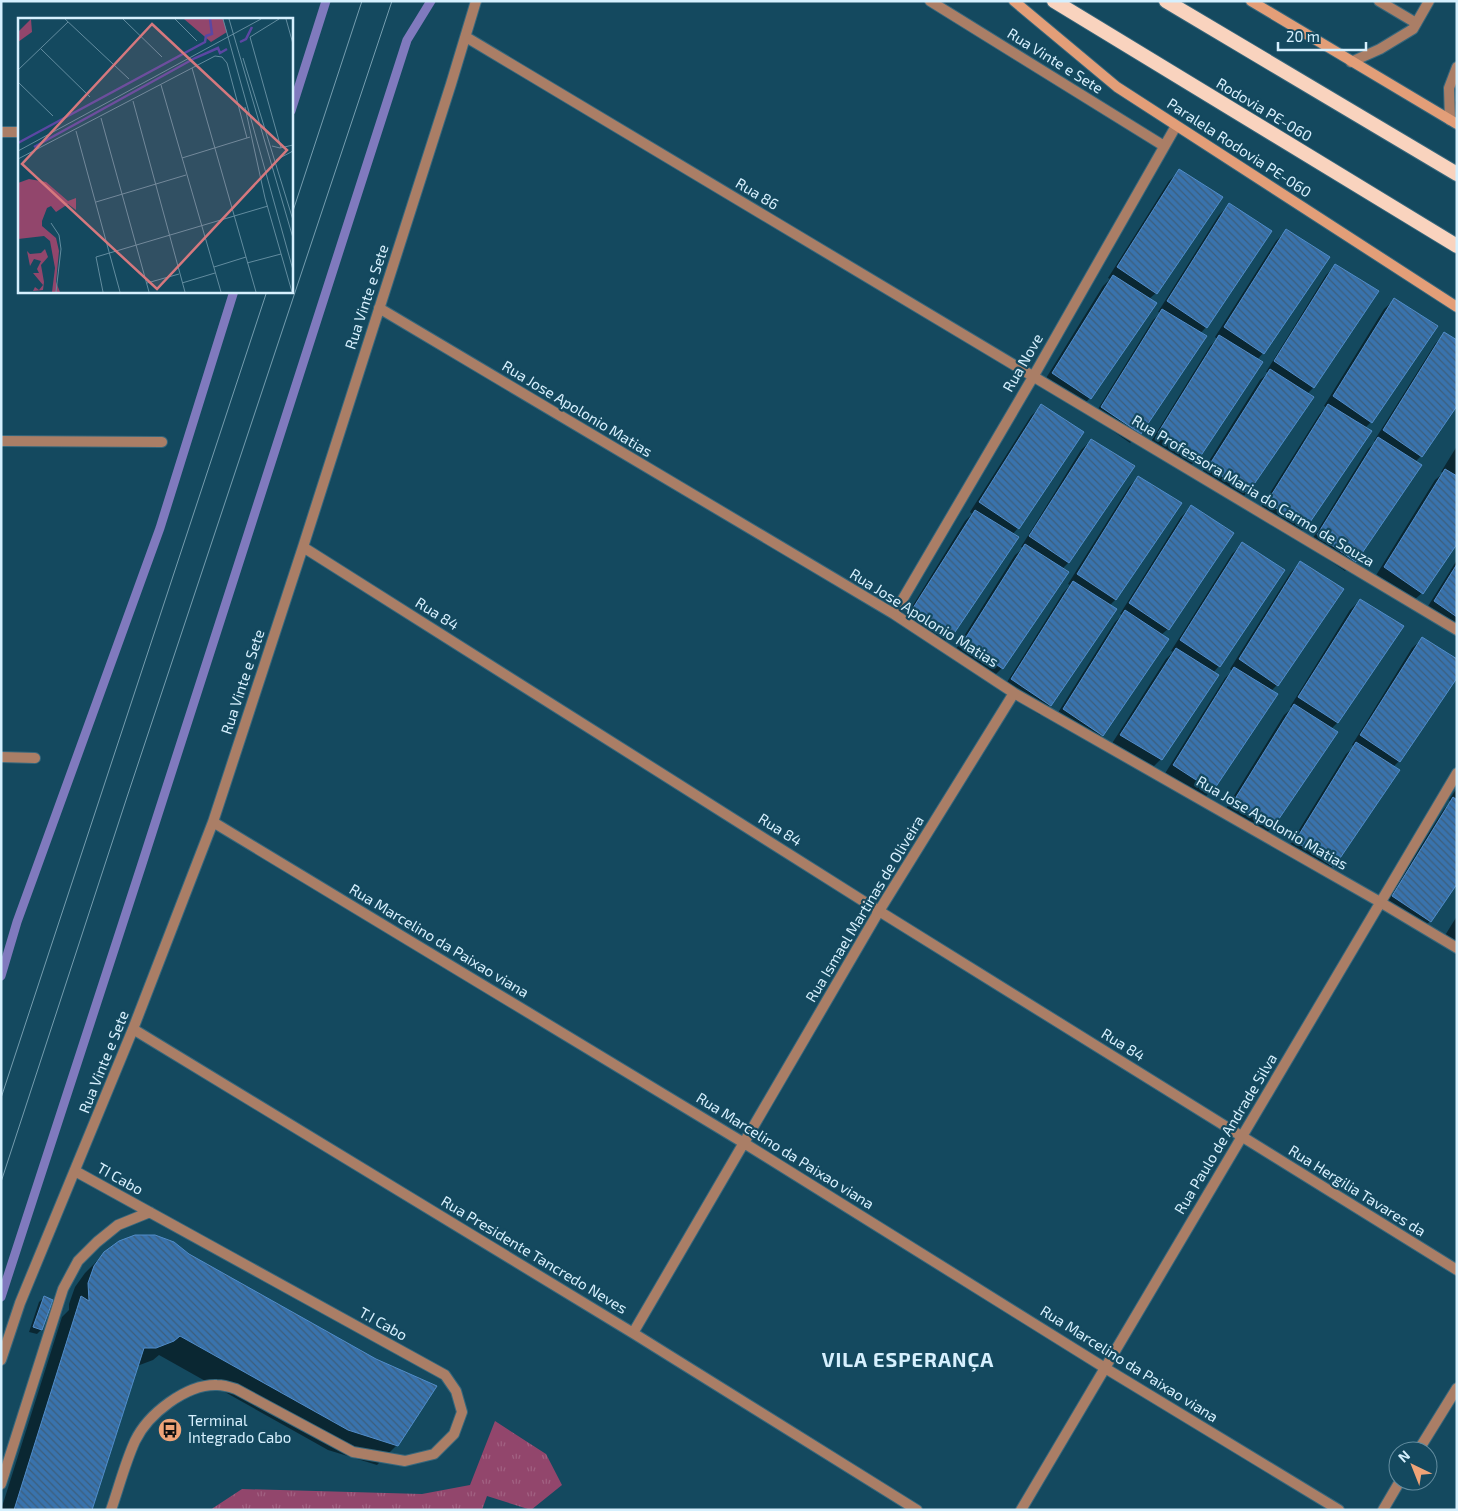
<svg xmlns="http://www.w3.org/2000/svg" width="1458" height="1511" font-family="'Exo 2',sans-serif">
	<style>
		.grass { fill: url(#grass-tufts) }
		.shadow { fill: #0007 }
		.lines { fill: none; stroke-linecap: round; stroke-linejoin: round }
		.stream { stroke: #807abe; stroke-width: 9 }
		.building { fill: url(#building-back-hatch); stroke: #528dc9 }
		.service-casing { stroke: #37677c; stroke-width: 12 }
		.minor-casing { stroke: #37677c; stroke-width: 12 }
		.tertiary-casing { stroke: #37677c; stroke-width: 12 }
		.secondary-casing { stroke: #37677c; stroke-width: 12 }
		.trunk-casing { stroke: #37677c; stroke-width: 16 }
		.service { stroke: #aa7e66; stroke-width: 10 }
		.minor { stroke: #aa7e66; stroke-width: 10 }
		.tertiary { stroke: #aa7e66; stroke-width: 10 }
		.secondary { stroke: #e39e78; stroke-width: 10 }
		.trunk { stroke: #f9d3be; stroke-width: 14 }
		.tram { stroke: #759daf; stroke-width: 1 }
		.labels { text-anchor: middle; stroke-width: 4.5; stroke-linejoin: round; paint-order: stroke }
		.street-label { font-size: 15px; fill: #d6f0fe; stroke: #14495f }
		.poi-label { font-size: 15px; fill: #d6f0fe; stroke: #14495f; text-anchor: start }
		.district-label { font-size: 20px; font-weight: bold; letter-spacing: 1px; fill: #d6f0fe; stroke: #14495f }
		.inset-river { fill: none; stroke: #5b47a3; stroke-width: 2.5 }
		.inset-road { fill: none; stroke: #628c9f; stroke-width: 1 }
		.view { fill: #d6787e; fill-opacity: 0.15; stroke: #d6787e; stroke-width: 2.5 }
		.inset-edge { fill: none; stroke: #d6f0fe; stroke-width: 2.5 }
	</style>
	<defs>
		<pattern id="grass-tufts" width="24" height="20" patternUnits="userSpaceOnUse" patternTransform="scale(1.25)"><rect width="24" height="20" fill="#92466c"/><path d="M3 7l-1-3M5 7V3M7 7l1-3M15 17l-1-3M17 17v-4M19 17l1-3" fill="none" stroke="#a16182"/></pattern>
		<pattern id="building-back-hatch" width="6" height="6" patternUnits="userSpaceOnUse" patternTransform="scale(1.25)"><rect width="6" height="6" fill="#3973ad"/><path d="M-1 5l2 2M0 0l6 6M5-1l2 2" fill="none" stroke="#3c5e7c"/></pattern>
	</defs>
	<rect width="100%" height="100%" fill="#14495f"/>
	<path class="grass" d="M 495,1421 L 546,1454 L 562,1485 L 531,1510 L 487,1496 L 482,1510 L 210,1510 L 242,1489 L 422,1494 L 470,1485 Z"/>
	<path class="shadow" d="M 1457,99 L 1457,113 L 1451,109 Z
		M 1179,171 L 1156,293 L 1149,299 L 1090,398 L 1080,408 L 1043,383 L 1103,286 L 1110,279 L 1108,278 L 1169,181 Z
		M 1229,205 L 1270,231 L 1206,327 L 1200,334 L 1140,433 L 1130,443 L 1093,417 L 1153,320 L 1160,313 L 1158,312 L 1219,215 Z
		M 1286,231 L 1328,258 L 1263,353 L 1257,360 L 1197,459 L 1187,469 L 1150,443 L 1210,346 L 1217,339 L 1215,337 L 1276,241 Z
		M 1336,265 L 1378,291 L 1313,388 L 1307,394 L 1312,397 L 1247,493 L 1237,502 L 1199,477 L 1260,380 L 1268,373 L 1266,372 L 1326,275 Z
		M 1394,300 L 1371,422 L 1365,428 L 1305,527 L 1296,537 L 1258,512 L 1319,415 L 1326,407 L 1324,406 L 1384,309 Z
		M 1444,334 L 1421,456 L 1415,462 L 1420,466 L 1355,562 L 1345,571 L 1308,546 L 1368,449 L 1375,442 L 1374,441 L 1435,344 Z
		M 1041,406 L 1018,528 L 1012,535 L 952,634 L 942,644 L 905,618 L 965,521 L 972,514 L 970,512 L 1031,416 Z
		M 1091,440 L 1133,467 L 1068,563 L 1062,569 L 1002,668 L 992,678 L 954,652 L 1015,555 L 1023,548 L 1021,547 L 1081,450 Z
		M 1457,446 L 1457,542 L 1422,593 L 1412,602 L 1375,577 L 1435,480 L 1443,473 L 1441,472 Z
		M 1138,477 L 1116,599 L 1109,606 L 1050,705 L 1040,715 L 1002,690 L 1063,593 L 1070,585 L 1068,584 L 1129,487 Z
		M 1191,507 L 1168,629 L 1161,635 L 1102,735 L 1092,744 L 1054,719 L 1115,622 L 1122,615 L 1120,614 L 1181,517 Z
		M 1242,544 L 1219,666 L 1213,673 L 1161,759 L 1151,769 L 1111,745 L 1166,659 L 1173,652 L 1171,651 L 1232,554 Z
		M 1457,560 L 1457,633 L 1425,611 Z
		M 1301,563 L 1277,685 L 1271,691 L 1277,695 L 1212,790 L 1202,800 L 1164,775 L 1225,678 L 1232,671 L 1230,669 L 1291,572 Z
		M 1360,600 L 1402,627 L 1337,723 L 1331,729 L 1271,828 L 1262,838 L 1224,812 L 1284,715 L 1292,708 L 1290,707 L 1350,610 Z
		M 1422,639 L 1399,761 L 1393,767 L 1333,866 L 1324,876 L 1286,851 L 1346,754 L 1354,747 L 1352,745 L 1412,648 Z
		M 1457,788 L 1457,882 L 1430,921 L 1420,931 L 1383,906 L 1444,809 L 1451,802 L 1449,800 Z
		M 1457,916 L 1457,946 L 1444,937 Z
		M 105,1253 L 397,1445 L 377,1465 L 328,1450 L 159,1355 L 153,1360 L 137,1366 L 91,1510 L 1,1510 L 62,1317 L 69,1310 L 69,1304 L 75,1287 L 85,1273 Z
		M 44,1298 L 41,1330 L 37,1334 L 29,1332 L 39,1302 Z"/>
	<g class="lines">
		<path class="stream" d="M 291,111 L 326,1
			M 1,976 L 17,922 L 160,528 L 234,291
			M 1,1297 L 141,867 L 407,40 L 431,1"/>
	</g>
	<path class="building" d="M 1179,169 L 1223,197 L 1157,294 L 1117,267 Z
		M 1229,203 L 1272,231 L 1207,328 L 1167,301 Z
		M 1286,229 L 1330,257 L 1264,354 L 1224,327 Z
		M 1335,264 L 1379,291 L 1314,388 L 1274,361 Z
		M 1113,275 L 1157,303 L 1091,399 L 1052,373 Z
		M 1394,298 L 1438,326 L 1372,423 L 1333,396 Z
		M 1162,309 L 1207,336 L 1141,434 L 1101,407 Z
		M 1444,332 L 1457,340 L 1457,406 L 1422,457 L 1383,430 Z
		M 1219,335 L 1263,362 L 1198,460 L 1158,433 Z
		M 1270,369 L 1314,397 L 1248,493 L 1208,467 Z
		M 1041,404 L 1084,432 L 1019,529 L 979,502 Z
		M 1328,404 L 1372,431 L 1306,528 L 1267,502 Z
		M 1378,437 L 1422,465 L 1356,562 L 1317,535 Z
		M 1091,439 L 1135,466 L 1069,563 L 1029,536 Z
		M 1445,469 L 1457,476 L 1457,544 L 1423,594 L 1384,567 Z
		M 1138,476 L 1182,503 L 1116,600 L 1077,574 Z
		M 1191,505 L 1234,533 L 1169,630 L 1129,603 Z
		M 975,510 L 1019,537 L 953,635 L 913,608 Z
		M 1242,542 L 1285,570 L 1220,667 L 1180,640 Z
		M 1025,544 L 1069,572 L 1003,669 L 963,642 Z
		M 1300,561 L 1344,589 L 1278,686 L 1239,659 Z
		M 1457,564 L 1457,617 L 1434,601 Z
		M 1073,581 L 1117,609 L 1051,706 L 1011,679 Z
		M 1360,599 L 1404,626 L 1338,723 L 1298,697 Z
		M 1125,610 L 1169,639 L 1103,736 L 1063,709 Z
		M 1422,637 L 1457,659 L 1457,678 L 1400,762 L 1360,735 Z
		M 1176,648 L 1219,675 L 1162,760 L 1120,735 Z
		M 1234,667 L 1278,694 L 1213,791 L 1173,765 Z
		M 1294,704 L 1338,732 L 1272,829 L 1233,802 Z
		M 1356,742 L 1400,770 L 1334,867 L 1295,841 Z
		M 1453,797 L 1457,800 L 1457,884 L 1431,922 L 1392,896 Z
		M 135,1235 L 155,1235 L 174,1242 L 189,1254 L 376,1359 L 437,1386 L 398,1446 L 348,1430 L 180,1336 L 174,1341 L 156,1348 L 144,1348 L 92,1510 L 14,1510 L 81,1296 L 89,1301 L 88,1283 L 94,1266 L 104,1252 L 119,1241 Z
		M 44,1296 L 53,1300 L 42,1330 L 33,1327 Z"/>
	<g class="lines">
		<g class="service-casing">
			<path id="service" d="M 75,1171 L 445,1375 L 456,1391 L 462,1412 L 454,1434 L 434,1454 L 405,1461 L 353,1452 L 236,1389 C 230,1387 223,1385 217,1385 C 186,1384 148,1414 135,1441 C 125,1463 119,1487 111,1510
				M 1,1484 L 63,1289 L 78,1261 L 97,1242 L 118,1225 L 150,1212"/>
		</g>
		<g class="minor-casing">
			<path id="minor" d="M 930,1 L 1164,146
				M 1379,1 L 1416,23
				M 466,37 L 1457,630
				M 1,132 L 19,132
				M 379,308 L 894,614 L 1014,693 L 1380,902 L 1457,948
				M 1,441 L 162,442
				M 303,547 L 879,911 L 1457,1270
				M 894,614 L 1033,377 L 1176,126
				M 1,757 L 35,758
				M 213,822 L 744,1143 L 1105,1368 L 1339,1510
				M 133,1029 L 633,1333 L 917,1510
				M 633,1333 L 879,911 L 1014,693
				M 1,1360 L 20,1303 L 133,1029 L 213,822 L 303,547 L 451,84 L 476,1
				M 1418,1451 L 1457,1388
				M 1021,1510 L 1457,773
				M 1383,1510 L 1400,1481"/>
		</g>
		<g class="tertiary-casing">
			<path id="tertiary" d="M 1351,62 L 1380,49 L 1413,29 L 1429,1
				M 1450,120 L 1449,88 L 1457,67"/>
		</g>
		<g class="secondary-casing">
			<path id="secondary" d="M 1014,1 L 1117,87 L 1457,307
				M 1251,1 L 1457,124"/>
		</g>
		<g class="trunk-casing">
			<path id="trunk" d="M 1054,1 L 1457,246
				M 1166,1 L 1457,174"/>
		</g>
		<use href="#service" class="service"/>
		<use href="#minor" class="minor"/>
		<use href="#tertiary" class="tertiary"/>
		<use href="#secondary" class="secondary"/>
		<use href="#trunk" class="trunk"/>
		<path class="tram" d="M 291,217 L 362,1
			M 1,1098 L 267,291
			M 1,1182 L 127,797 L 392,1"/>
	</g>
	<defs>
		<g id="bus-disc" transform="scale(1.25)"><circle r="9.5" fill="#efa377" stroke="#14495f"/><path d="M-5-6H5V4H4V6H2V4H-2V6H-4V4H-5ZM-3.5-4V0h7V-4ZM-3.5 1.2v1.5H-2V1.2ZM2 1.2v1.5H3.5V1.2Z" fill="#111"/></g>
	</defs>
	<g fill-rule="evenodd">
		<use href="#bus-disc" x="170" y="1430"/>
	</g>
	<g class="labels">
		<g class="street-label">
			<text transform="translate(1055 61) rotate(32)" y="5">Rua Vinte e Sete</text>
			<text transform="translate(1264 110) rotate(31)" y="5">Rodovia PE-060</text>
			<text transform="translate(1239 148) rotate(33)" y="5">Paralela Rodovia PE-060</text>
			<text transform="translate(757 194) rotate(31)" y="5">Rua 86</text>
			<text transform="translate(367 297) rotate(-72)" y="5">Rua Vinte e Sete</text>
			<text transform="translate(1023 363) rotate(-60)" y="5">Rua Nove</text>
			<text transform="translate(577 409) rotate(31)" y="5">Rua Jose Apolonio Matias</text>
			<text transform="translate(1253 491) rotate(31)" y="5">Rua Professora Maria do Carmo de Souza</text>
			<text transform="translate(437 614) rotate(32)" y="5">Rua 84</text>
			<text transform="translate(924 618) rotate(32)" y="5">Rua Jose Apolonio Matias</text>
			<text transform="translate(243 682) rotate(-72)" y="5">Rua Vinte e Sete</text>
			<text transform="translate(1272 823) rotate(30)" y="5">Rua Jose Apolonio Matias</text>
			<text transform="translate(780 830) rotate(32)" y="5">Rua 84</text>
			<text transform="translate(865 909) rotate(-59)" y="5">Rua Ismael Martinas de Oliveira</text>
			<text transform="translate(439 941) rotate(31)" y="5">Rua Marcelino da Paixao viana</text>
			<text transform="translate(1123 1045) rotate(32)" y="5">Rua 84</text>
			<text transform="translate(104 1062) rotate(-68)" y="5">Rua Vinte e Sete</text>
			<text transform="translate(1226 1134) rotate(-59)" y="5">Rua Paulo de Andrade Silva</text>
			<text transform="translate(785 1151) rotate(32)" y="5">Rua Marcelino da Paixao viana</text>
			<text transform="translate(120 1179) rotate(29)" y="5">TI Cabo</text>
			<text transform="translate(1357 1191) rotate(32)" y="5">Rua Hergilia Tavares da</text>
			<text transform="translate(534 1255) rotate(31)" y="5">Rua Presidente Tancredo Neves</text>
			<text transform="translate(383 1324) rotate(29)" y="5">T.I Cabo</text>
			<text transform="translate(1129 1364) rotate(32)" y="5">Rua Marcelino da Paixao viana</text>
		</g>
		<g class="poi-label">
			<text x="188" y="1426">Terminal<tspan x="188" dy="17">Integrado Cabo</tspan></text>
		</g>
		<g class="district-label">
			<text x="908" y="1367">VILA ESPERANÇA</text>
		</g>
	</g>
	<g transform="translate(18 18)">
		<rect width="275" height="275" fill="#14495f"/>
		<path d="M 166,1 L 205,1 L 209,14 L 193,24 ZM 11,161 L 28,164 L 50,183 L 58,180 L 58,192 L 50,186 L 38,194 L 33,188 L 29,190 L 24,203 L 24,208 L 38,220 L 41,233 L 38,264 L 42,274 L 34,274 L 37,250 L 32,223 L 26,218 L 0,221 L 0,165 ZM 27,231 L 30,239 L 23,247 L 26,264 L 25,272 L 15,273 L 17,269 L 21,272 L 25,267 L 15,255 L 21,255 L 19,251 L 23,243 L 16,241 L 12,248 L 9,233 L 12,236 L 23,235 Z" fill="#92466c"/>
		<path d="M 13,1 L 14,14 L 0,24 L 0,14 Z" fill="#92466c"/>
		<path class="inset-river" d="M 222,24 L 228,21 L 234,9M 0,125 L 187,24 L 188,18 L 194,16 L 192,1M 16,129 L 177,40 L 200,30 L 202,35 L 209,31"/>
		<path class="inset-road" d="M 47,1 L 111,61M 105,1 L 144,39M 157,1 L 179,23M 205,1 L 275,252M 211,1 L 275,220M 261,1 L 232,19 L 263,130M 268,1 L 275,26M 23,31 L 72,79M 225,40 L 275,202M 174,50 L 238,274M 0,52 L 50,4M 0,64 L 35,98M 143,67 L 203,274M 115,83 L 167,274M 227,89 L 247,180 L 274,274M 83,100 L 131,274M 58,113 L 102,274M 254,128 L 262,130 L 275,127M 0,133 L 243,1M 164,140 L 232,119M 0,141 L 197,38 L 204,39 L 209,45 L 229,120M 258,142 L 275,133M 78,184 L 168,157M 33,205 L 41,217 L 43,231 L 38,274M 229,245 L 263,236M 196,249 L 228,239M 129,265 L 161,256M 164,265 L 197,255M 85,274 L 78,239 L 250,188"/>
		<path class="view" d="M 134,6 L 269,132 L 139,271 L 4,146 Z"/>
		<rect width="275" height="275" class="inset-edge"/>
	</g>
	<rect width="1458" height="1511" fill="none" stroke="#d6f0fe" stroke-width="5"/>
	<g transform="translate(1413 1466) rotate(317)"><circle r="24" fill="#14495f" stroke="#628c9f"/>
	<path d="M0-4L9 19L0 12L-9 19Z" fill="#efa377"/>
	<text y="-8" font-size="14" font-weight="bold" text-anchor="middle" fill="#d6f0fe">N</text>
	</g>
	<path d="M1278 42v8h88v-8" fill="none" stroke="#d6f0fe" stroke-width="2.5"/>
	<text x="1286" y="42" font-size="15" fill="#d6f0fe" stroke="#14495f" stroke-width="4" paint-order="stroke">20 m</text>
</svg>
